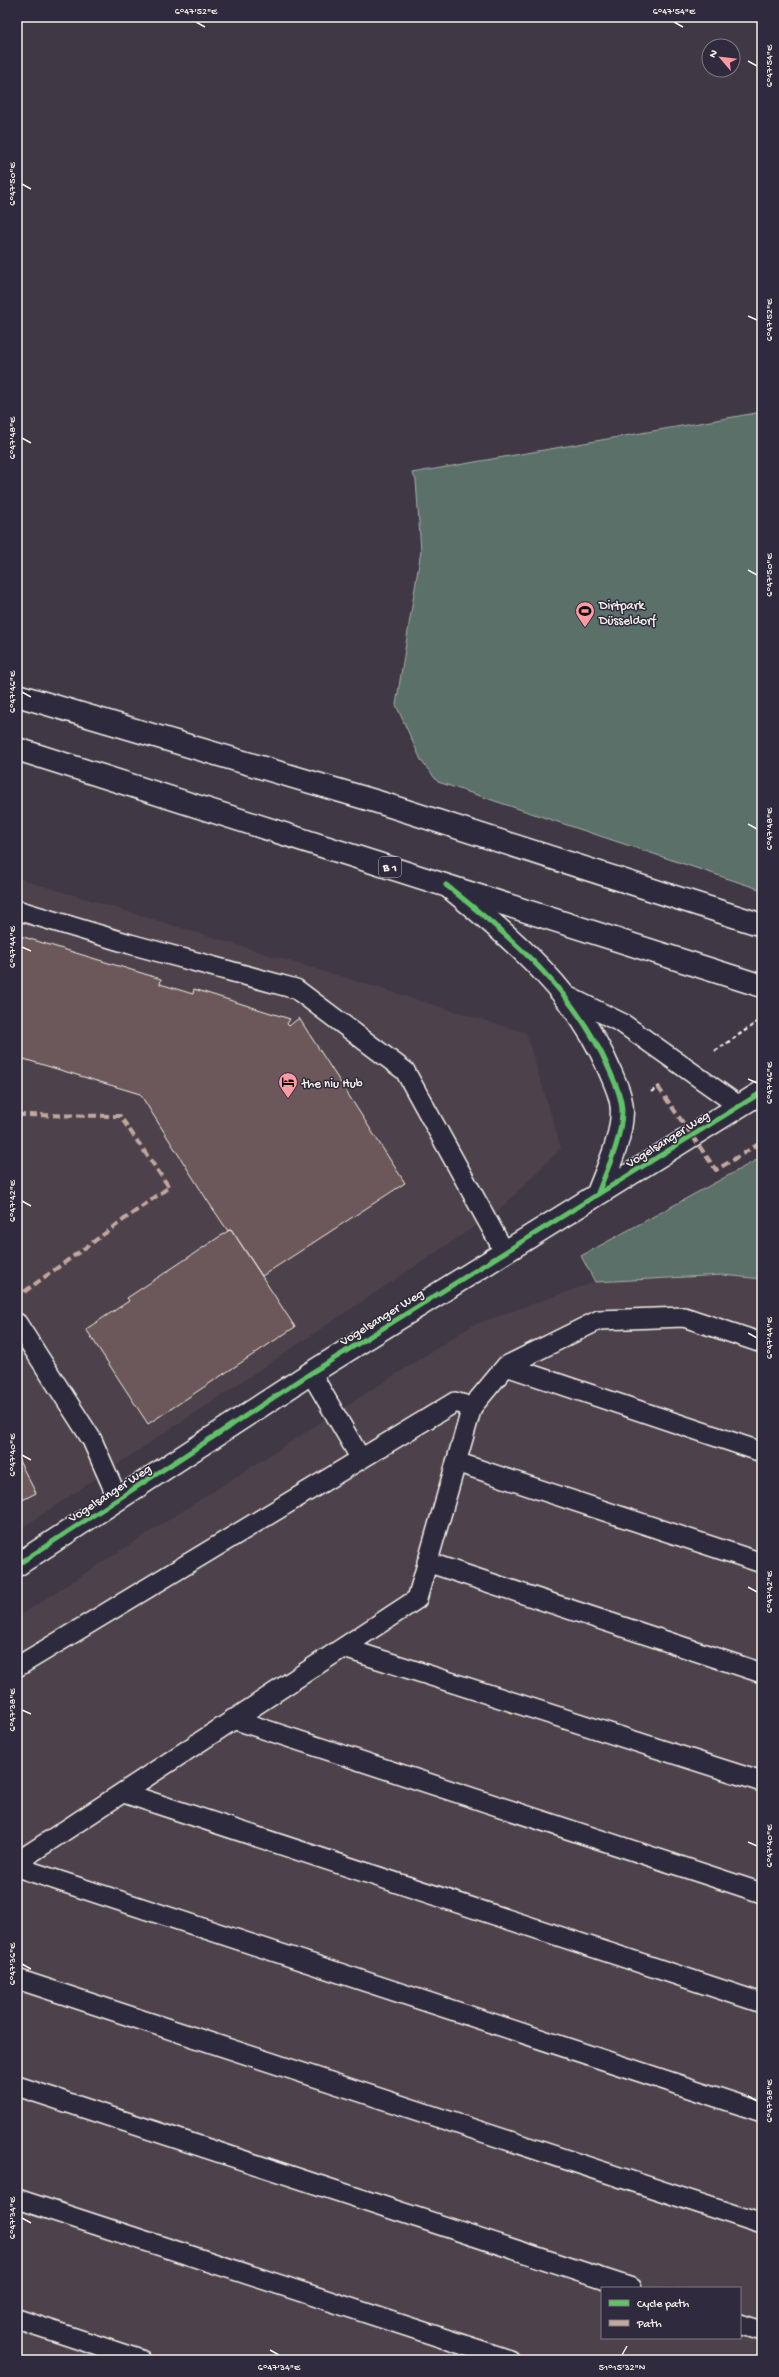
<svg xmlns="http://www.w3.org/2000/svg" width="779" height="2377" font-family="'Gochi Hand',sans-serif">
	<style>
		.built { fill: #4e424c; fill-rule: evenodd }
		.green { fill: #5a6f69; stroke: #a7b0a8 }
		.building { fill: #6c585a; stroke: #f4f1e8 }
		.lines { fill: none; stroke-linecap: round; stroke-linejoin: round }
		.service-casing { stroke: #f4f1e8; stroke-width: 22 }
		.tertiary-casing { stroke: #f4f1e8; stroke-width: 25 }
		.primary-casing { stroke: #f4f1e8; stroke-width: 25 }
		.path { stroke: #f4f1e8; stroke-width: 2.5; stroke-dasharray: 4 3; stroke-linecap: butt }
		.service { stroke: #2f2a3d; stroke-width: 19 }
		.tertiary { stroke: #2f2a3d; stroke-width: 22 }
		.primary { stroke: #2f2a3d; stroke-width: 22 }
		.quiet { stroke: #c3a89e; stroke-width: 4; stroke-dasharray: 8 4; stroke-linecap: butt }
		.cycleway-casing { stroke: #2f2a3d; stroke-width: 8 }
		.cycleway { stroke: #61c268; stroke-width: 5 }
		.ticks { fill: none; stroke: #f4f1e8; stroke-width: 1.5 }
		.labels { text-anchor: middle; stroke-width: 3; stroke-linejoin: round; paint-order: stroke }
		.shield { fill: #2f2a3d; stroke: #b9b5b5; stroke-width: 1 }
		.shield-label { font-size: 12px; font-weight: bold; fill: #f4f1e8 }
		.poi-label { font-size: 13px; fill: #f4f1e8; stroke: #2f2a3d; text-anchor: start }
		.street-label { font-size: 13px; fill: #f4f1e8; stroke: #2f2a3d }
		.neatline { fill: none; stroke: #f4f1e8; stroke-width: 1.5 }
		.ticks-label { font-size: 10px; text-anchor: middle; fill: #f4f1e8 }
	</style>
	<rect width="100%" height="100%" fill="#413846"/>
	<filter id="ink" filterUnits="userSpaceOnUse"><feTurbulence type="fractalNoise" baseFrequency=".025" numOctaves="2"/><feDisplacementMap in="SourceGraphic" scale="8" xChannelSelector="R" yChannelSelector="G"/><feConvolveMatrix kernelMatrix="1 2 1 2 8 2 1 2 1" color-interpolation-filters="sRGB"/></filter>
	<g filter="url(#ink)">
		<path class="built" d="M 17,878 L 526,1033 L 561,1148 L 498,1211 L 17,1531 Z
			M 723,1275 L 762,1279 L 762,2360 L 17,2360 L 17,1617 L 473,1325 L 595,1282 ZM 602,2288 L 740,2288 L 740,2338 L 602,2338 Z"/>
		<path class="green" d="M 762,412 L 762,890 L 438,782 L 422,762 L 396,705 L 421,551 L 416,480 L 412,473 Z
			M 762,1157 L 762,1279 L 723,1275 L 595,1282 L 581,1256 Z"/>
		<path class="building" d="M 17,935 L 161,979 L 160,984 L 193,994 L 194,989 L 290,1019 L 287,1024 L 289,1026 L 299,1018 L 405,1183 L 262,1276 L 231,1229 L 228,1231 L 209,1203 L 140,1094 L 17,1057 Z
			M 231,1229 L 295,1327 L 148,1424 L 86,1329 L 129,1301 L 127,1298 Z
			M 17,1457 L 36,1493 L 17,1503 Z"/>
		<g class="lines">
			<g class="service-casing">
				<path id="service" d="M 17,910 L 130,944 L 296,989 L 405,1071 L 504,1251
					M 565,995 L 622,1023 L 739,1106
					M 17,1323 L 92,1440 L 118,1499
					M 506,1366 L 762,1452
					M 311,1373 L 361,1459
					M 472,1407 L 506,1366 L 599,1320 L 684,1317 L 762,1343
					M 456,1462 L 762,1563
					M 427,1562 L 762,1673
					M 344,1648 L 762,1782
					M 17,1667 L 455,1402 L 472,1407 L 417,1599 L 17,1862
					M 233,1719 L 762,1893
					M 124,1793 L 762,2003
					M 17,1867 L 762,2112
					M 17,1979 L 762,2224
					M 17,2086 L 632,2288
					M 17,2199 L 510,2360
					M 17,2319 L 141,2360
					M 740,2324 L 762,2331"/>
			</g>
			<g class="tertiary-casing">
				<path id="tertiary" d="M 449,887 C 513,939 576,992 609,1069 C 615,1083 622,1097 622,1112 C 621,1141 608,1167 598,1193
					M 17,1565 L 311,1373 L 762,1092"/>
			</g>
			<g class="primary-casing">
				<path id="primary" d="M 17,695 L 378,802 L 762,925
					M 17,749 L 762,986"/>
			</g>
			<path class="path" d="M 715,1051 L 762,1019
				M 651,1092 L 660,1086"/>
			<use href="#service" class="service"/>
			<use href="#tertiary" class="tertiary"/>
			<use href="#primary" class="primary"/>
			<path class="quiet" d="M 658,1087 L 716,1170 L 762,1142
				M 17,1115 L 120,1116 L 169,1187 L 17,1297"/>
			<g class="cycleway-casing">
				<path id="cycleway" d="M 446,885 C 511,937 575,991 609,1069 C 615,1083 622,1097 622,1112 C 621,1141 608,1167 598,1193
					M 17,1565 L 311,1373 L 762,1092"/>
			</g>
			<use href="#cycleway" class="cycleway"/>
		</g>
	</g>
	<path class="ticks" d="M 196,22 L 205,27M 674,22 L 683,27M 748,61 L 757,66M 22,184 L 31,189M 748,316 L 757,320M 22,438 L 31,443M 748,570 L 757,575M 22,692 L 31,697M 748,824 L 757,829M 22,947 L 31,951M 748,1079 L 757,1083M 22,1201 L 31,1206M 748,1333 L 757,1338M 22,1455 L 31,1460M 748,1587 L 757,1592M 22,1710 L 31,1714M 748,1842 L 757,1846M 22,1964 L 31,1969M 748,2096 L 757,2101M 22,2218 L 31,2223M 270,2350 L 279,2355M 622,2355 L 627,2346"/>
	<defs>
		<g id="stadium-pin" transform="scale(1)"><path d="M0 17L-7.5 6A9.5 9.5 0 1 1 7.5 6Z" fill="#ff9aa2" stroke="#2f2a3d"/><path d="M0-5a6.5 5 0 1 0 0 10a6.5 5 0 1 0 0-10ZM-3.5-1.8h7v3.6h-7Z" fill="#111"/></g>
		<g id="hotel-pin" transform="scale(1)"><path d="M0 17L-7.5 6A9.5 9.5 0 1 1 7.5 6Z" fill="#ff9aa2" stroke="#2f2a3d"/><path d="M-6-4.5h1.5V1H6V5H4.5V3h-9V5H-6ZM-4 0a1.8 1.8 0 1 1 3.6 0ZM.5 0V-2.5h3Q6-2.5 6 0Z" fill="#111"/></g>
	</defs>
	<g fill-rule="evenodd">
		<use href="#stadium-pin" x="585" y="611"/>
		<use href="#hotel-pin" x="288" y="1082"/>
	</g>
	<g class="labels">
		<rect class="shield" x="379" y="857" width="22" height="20" rx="3"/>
		<g class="shield-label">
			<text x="390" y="871">B 1</text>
		</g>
		<g class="poi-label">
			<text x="599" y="609">Dirtpark<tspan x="599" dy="15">Düsseldorf</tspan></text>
			<text x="302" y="1087">the niu Hub</text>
		</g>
		<g class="street-label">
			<text transform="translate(667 1138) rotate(-32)" y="5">Vogelsanger Weg</text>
			<text transform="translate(381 1316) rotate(-32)" y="5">Vogelsanger Weg</text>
			<text transform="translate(109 1492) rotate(-33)" y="5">Vogelsanger Weg</text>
		</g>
	</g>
	<rect width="779" height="2377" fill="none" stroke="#2f2a3d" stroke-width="44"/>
	<rect x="601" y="2287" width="140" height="52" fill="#2f2a3d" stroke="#7e7a81"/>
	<rect x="609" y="2300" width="20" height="6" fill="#61c268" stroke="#7e7a81"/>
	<text x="637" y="2307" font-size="12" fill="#f4f1e8">Cycle path</text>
	<rect x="609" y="2320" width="20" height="6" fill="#c3a89e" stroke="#7e7a81"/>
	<text x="637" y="2327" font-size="12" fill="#f4f1e8">Path</text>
	<g transform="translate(721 58) rotate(298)"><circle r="19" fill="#2f2a3d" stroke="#7e7a81"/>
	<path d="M0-3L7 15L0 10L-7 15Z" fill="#ff9aa2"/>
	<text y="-6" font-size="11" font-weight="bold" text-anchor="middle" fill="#f4f1e8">N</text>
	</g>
	<rect x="22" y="22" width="735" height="2333" class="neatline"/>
	<g class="ticks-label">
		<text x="196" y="14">6°47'52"E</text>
		<text x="674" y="14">6°47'54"E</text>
		<text transform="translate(768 66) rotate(-90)" y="4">6°47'54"E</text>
		<text transform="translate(11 184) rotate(-90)" y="4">6°47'50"E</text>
		<text transform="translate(768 320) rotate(-90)" y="4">6°47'52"E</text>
		<text transform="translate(11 438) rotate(-90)" y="4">6°47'48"E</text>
		<text transform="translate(768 575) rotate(-90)" y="4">6°47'50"E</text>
		<text transform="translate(11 692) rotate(-90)" y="4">6°47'46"E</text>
		<text transform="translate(768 829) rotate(-90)" y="4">6°47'48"E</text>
		<text transform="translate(11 947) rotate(-90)" y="4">6°47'44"E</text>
		<text transform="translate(768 1083) rotate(-90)" y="4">6°47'46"E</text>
		<text transform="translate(11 1201) rotate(-90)" y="4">6°47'42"E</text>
		<text transform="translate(768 1338) rotate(-90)" y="4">6°47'44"E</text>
		<text transform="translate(11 1455) rotate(-90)" y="4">6°47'40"E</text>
		<text transform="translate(768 1592) rotate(-90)" y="4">6°47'42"E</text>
		<text transform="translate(11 1710) rotate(-90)" y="4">6°47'38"E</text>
		<text transform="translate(768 1846) rotate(-90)" y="4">6°47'40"E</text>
		<text transform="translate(11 1964) rotate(-90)" y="4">6°47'36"E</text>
		<text transform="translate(768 2101) rotate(-90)" y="4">6°47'38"E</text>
		<text transform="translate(11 2218) rotate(-90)" y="4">6°47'34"E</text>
		<text x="279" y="2370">6°47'34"E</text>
		<text x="622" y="2370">51°15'32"N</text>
	</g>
</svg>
